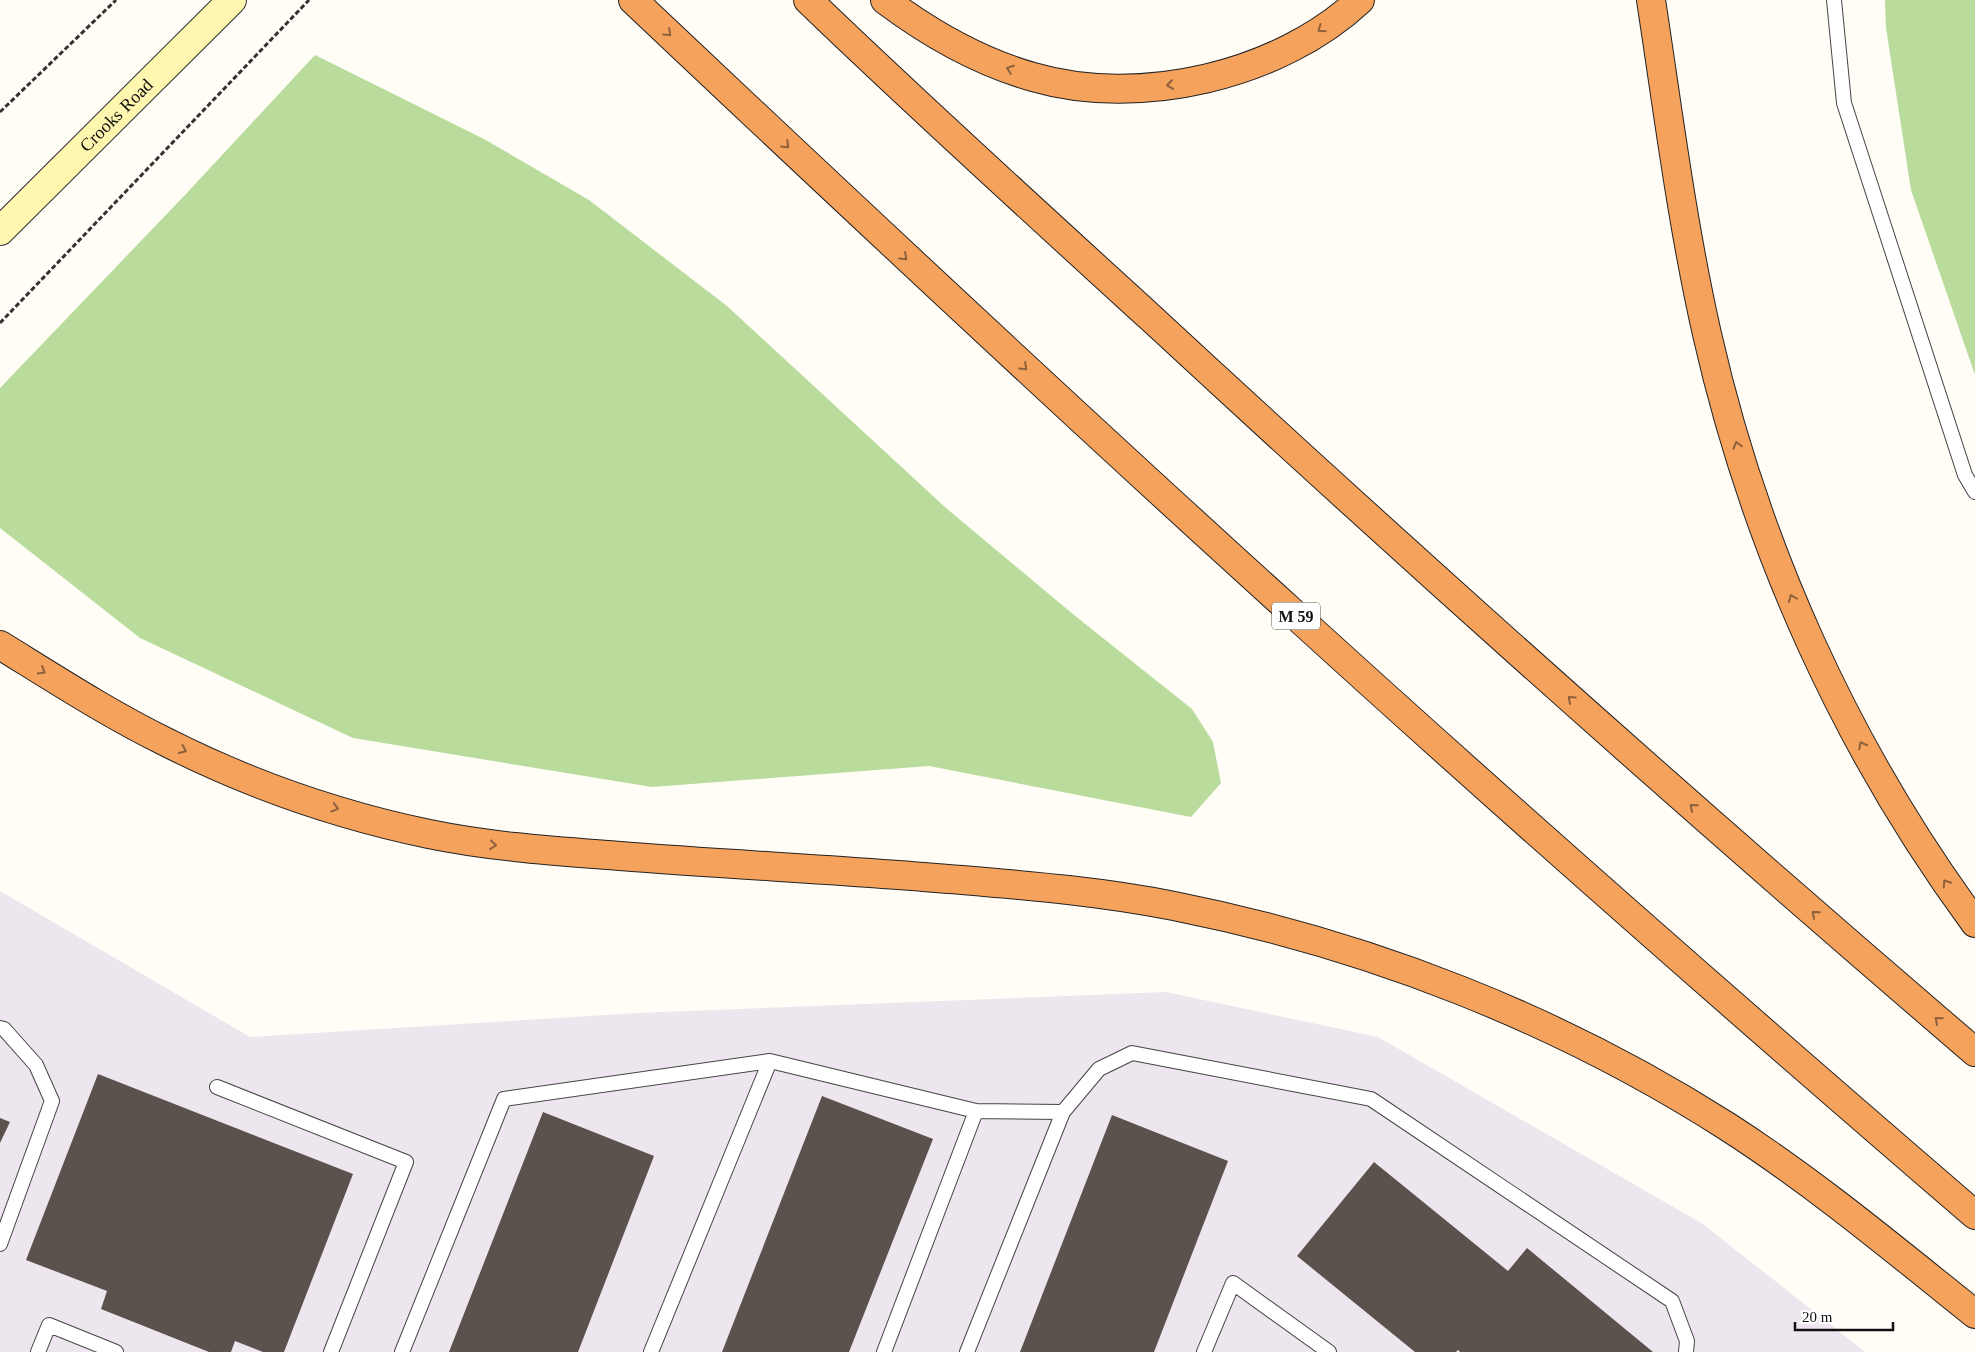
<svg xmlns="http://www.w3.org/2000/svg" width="1975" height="1352" font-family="Georgia,serif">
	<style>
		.industrial { fill: #eee6ef }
		.forest { fill: #b9dc9c }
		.building { fill: #5a524d }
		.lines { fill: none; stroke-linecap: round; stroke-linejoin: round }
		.lane-casing { stroke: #444; stroke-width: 16 }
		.secondary-casing { stroke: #333; stroke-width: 30 }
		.highway-casing { stroke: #222; stroke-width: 30 }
		.path { stroke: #333; stroke-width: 3; stroke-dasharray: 5 2.5; stroke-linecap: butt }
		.lane { stroke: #fff; stroke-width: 14 }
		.secondary { stroke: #fff6b0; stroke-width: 28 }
		.highway { stroke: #f5a25d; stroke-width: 28 }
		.oneway { stroke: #8e613b }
		.labels { text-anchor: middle; stroke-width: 5; stroke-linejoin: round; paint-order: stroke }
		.shield { fill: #fff; stroke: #585858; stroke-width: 1 }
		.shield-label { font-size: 16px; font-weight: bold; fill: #111 }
		.street-label { font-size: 18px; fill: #111; stroke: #fff }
	</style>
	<rect width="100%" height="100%" fill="#fffdf5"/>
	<path class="industrial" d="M 0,891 L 250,1037 L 638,1013 L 1166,992 L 1378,1037 L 1703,1224 L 1865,1352 L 0,1352 Z"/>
	<path class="forest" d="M 1885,0 L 1975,0 L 1975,375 L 1911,190 L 1886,28 Z
		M 315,55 L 484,139 L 589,200 L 727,306 L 946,508 L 1074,615 L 1192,709 L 1213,742 L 1221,783 L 1191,817 L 929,766 L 652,787 L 353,738 L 140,638 L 0,528 L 0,388 L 185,195 Z"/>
	<path class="building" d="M 98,1074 L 353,1174 L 284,1352 L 263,1352 L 235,1341 L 231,1352 L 209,1352 L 101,1309 L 107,1291 L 26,1260 Z
		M 822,1096 L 933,1139 L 849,1352 L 722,1352 Z
		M 543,1112 L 654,1156 L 578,1352 L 449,1352 Z
		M 1112,1115 L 1228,1161 L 1154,1352 L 1020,1352 Z
		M 0,1118 L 10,1122 L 0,1143 Z
		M 1374,1162 L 1508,1271 L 1527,1248 L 1653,1352 L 1460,1352 L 1458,1350 L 1456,1352 L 1415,1352 L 1297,1256 Z"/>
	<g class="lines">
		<g class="lane-casing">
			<path id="lane" d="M 1834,0 L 1844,103 L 1965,475 L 1975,492
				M 0,1028 L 4,1029 L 36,1065 L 52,1101 L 0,1244
				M 217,1087 L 406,1162 L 331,1352
				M 38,1352 L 49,1325 L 116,1352
				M 402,1352 L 504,1099 L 770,1061 L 976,1111 L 1063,1112 L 1099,1069 L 1132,1053 L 1371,1099 L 1672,1301 L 1687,1341 L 1686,1352
				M 651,1352 L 770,1061
				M 884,1352 L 976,1111
				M 967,1352 L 1063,1112
				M 1204,1352 L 1233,1283 L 1329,1352"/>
		</g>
		<g class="secondary-casing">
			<g id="secondary">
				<path id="s1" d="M 0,231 L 232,0"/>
			</g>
		</g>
		<g class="highway-casing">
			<path id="highway" d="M 633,0 C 851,206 1070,411 1293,613 C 1517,817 1745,1017 1975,1215
				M 808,0 C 920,108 1035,212 1150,317 C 1420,567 1695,812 1975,1052
				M 885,0 C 929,33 980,62 1033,77 C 1139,108 1279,76 1360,0
				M 1651,0 C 1668,111 1682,224 1707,334 C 1755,546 1846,748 1975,923
				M 0,645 C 55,679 109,714 166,742 C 249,784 338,815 429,834 C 492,847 556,851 620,856 C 734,865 848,870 962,880 C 1033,886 1104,892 1174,906 C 1370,945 1559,1019 1728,1127 C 1815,1183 1895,1250 1975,1314"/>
		</g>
		<path class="path" d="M 0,112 L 116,0
			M 0,323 L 309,0"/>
		<use href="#lane" class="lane"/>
		<use href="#secondary" class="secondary"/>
		<use href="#highway" class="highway"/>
	</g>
	<defs><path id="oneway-chevron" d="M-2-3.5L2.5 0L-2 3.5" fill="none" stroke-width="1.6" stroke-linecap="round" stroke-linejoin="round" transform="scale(1.25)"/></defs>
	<g class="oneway">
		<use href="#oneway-chevron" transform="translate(1321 29) rotate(145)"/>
		<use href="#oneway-chevron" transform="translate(668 33) rotate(43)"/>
		<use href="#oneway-chevron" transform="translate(1010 69) rotate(-159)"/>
		<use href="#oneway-chevron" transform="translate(1170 85) rotate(172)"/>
		<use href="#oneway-chevron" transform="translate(786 145) rotate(43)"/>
		<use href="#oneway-chevron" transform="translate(904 257) rotate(43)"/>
		<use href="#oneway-chevron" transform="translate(1024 367) rotate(43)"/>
		<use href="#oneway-chevron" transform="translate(1737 445) rotate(-106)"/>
		<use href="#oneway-chevron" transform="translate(1792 598) rotate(-112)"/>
		<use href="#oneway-chevron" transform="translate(42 671) rotate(31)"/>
		<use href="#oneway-chevron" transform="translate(1571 699) rotate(-138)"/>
		<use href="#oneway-chevron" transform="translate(1862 745) rotate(-117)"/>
		<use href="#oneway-chevron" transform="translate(183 750) rotate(25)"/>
		<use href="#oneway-chevron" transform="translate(1693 807) rotate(-139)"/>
		<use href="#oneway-chevron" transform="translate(335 808) rotate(17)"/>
		<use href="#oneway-chevron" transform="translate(493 845) rotate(5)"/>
		<use href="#oneway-chevron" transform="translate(1946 883) rotate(-123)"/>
		<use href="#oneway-chevron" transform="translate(1815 914) rotate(-139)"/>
		<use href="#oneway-chevron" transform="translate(1938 1020) rotate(-139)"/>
	</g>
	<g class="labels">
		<rect class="shield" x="1272" y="602.5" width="48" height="27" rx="4"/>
		<g class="shield-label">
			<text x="1296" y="622">M 59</text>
		</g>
		<g class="street-label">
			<text dy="6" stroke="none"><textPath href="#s1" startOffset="164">Crooks Road</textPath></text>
		</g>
	</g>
	<path d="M1795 1322v8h98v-8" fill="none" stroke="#111111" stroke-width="2.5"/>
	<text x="1802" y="1322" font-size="15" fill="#111111" stroke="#ffffff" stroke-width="4" paint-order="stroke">20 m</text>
</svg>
